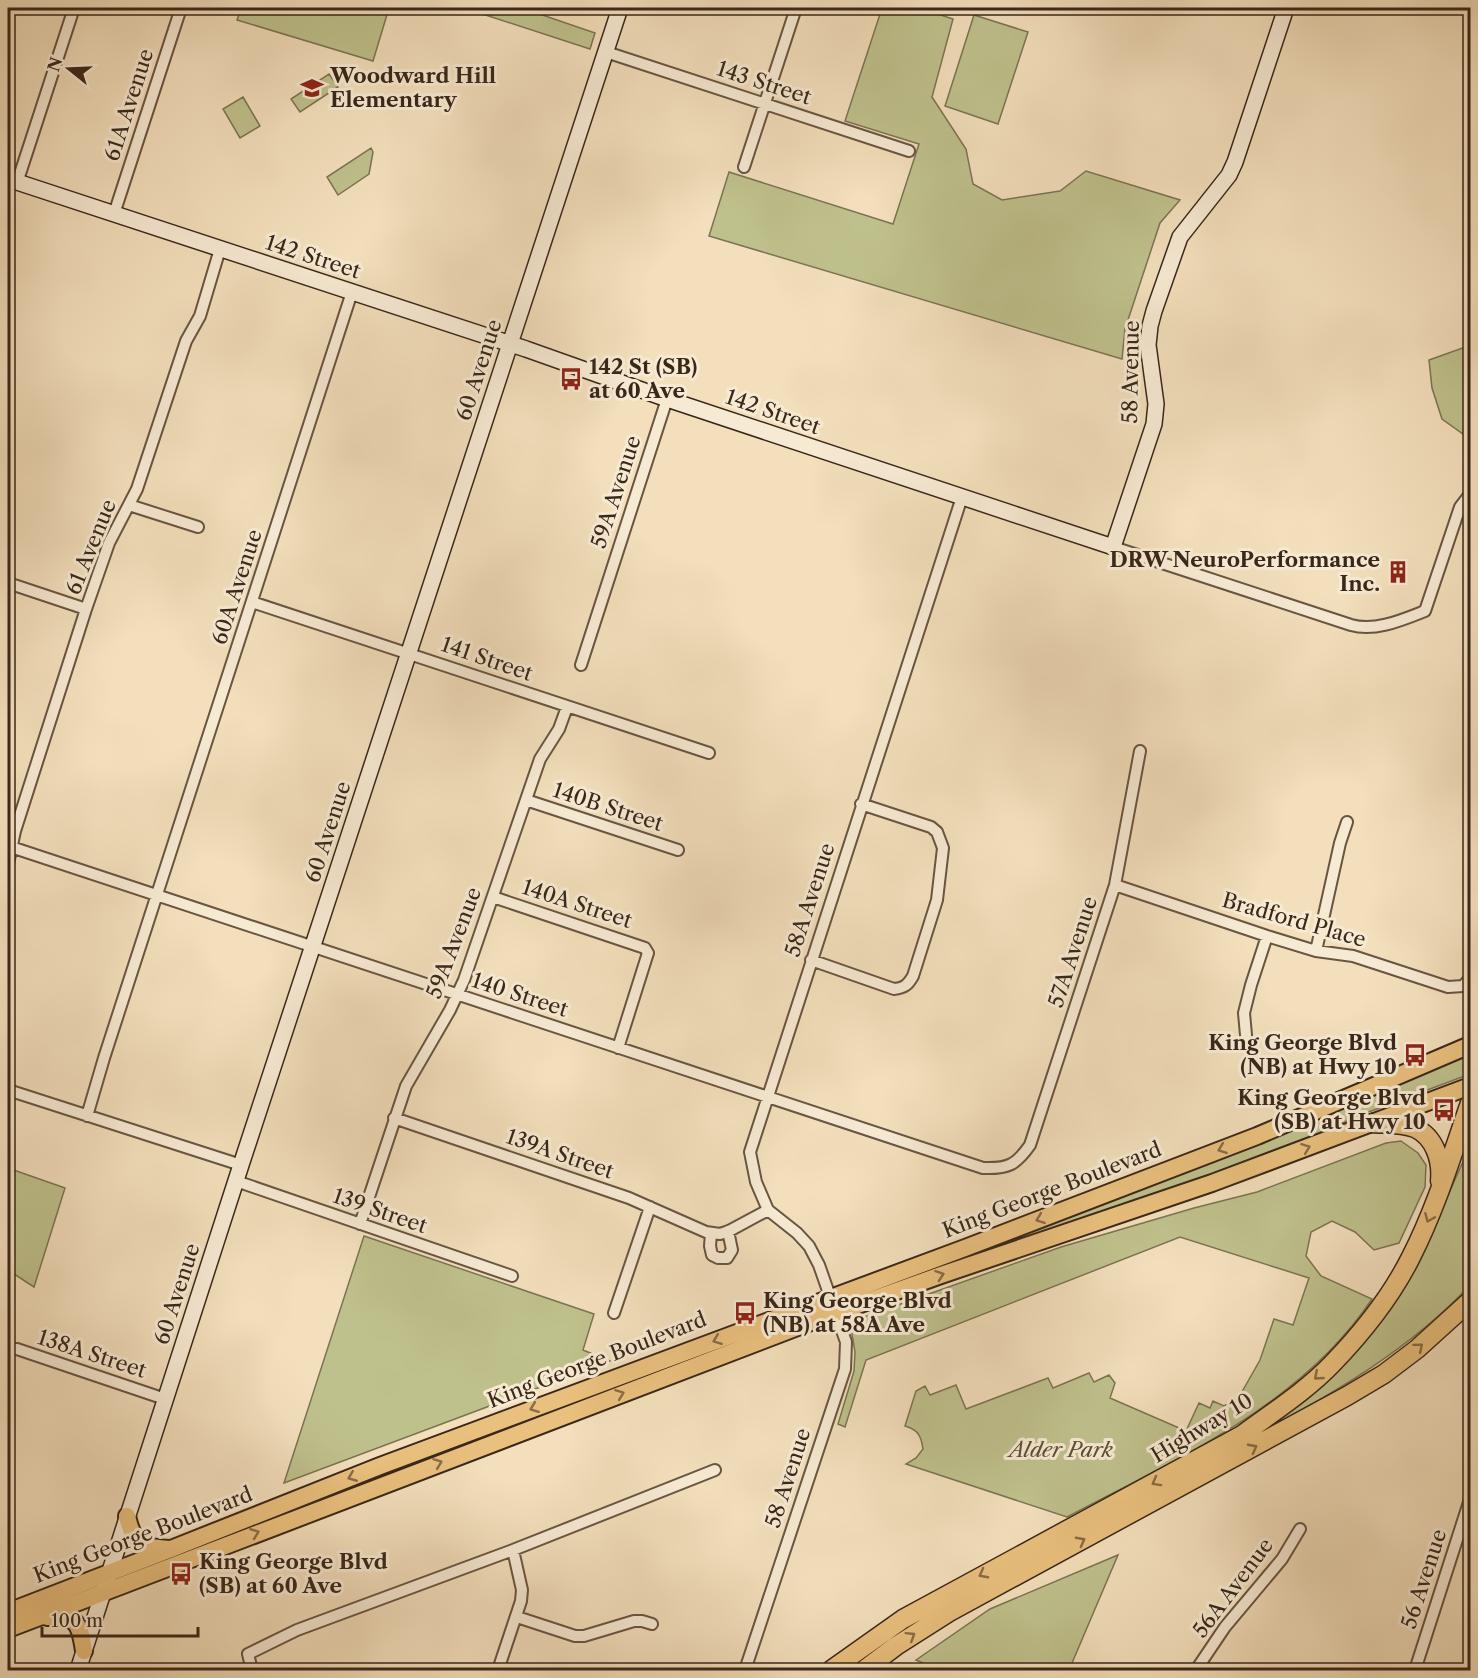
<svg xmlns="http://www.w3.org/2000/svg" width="1478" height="1678" font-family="'Libre Caslon Text',serif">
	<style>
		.green { fill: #bfc18d; stroke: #7c7453; stroke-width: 1.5 }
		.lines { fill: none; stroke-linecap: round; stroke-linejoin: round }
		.street-casing { stroke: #685542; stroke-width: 14 }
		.secondary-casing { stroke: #392719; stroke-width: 18 }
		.primary-casing { stroke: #392719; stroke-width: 20 }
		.highway-casing { stroke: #392719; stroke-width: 21 }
		.street { stroke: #f7ead3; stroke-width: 10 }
		.secondary { stroke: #f7ead3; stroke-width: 15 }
		.primary { stroke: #eac07e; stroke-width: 16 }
		.highway { stroke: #eac07e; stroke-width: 18 }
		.oneway { stroke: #896c46 }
		.labels { text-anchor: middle; stroke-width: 6; stroke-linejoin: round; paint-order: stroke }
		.poi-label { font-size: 21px; font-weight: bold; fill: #392719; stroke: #f7ead3; text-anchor: start }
		.street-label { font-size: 21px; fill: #392719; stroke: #f7ead3 }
		.park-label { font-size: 21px; font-style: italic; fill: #5a4e36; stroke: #f7ead3 }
	</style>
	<rect width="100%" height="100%" fill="#f3dfbc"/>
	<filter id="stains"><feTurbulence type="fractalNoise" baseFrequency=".00333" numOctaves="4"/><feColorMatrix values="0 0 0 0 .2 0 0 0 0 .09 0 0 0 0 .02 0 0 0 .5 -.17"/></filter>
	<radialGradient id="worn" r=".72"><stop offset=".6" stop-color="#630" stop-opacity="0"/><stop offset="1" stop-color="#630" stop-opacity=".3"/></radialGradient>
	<path class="green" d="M 241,8 L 389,8 L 373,61 L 237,20 Z
		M 464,8 L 522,8 L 595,33 L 590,49 Z
		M 882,8 L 919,8 L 953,19 L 932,97 L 966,149 L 973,184 L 1002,200 L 1060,191 L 1086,171 L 1180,200 L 1160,223 L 1125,329 L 1122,359 L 709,236 L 729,172 L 893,224 L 919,144 L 845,121 Z
		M 974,15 L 1028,32 L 998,124 L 945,106 Z
		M 329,74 L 338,87 L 300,112 L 291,99 Z
		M 243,97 L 260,126 L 240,138 L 223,109 Z
		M 371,148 L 373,152 L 369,174 L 338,195 L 327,177 Z
		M 1468,346 L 1470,347 L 1470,439 L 1442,419 L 1432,388 L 1429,360 Z
		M 1470,1054 L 1470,1074 L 1358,1116 L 1270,1155 L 970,1262 L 968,1252 L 1192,1168 Z
		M 1401,1141 L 1418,1153 L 1426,1165 L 1425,1187 L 1399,1243 L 1374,1250 L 1355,1232 L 1332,1221 L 1311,1232 L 1306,1256 L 1321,1276 L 1372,1299 C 1301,1406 1176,1459 1067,1517 L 906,1464 L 916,1458 L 923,1449 C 921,1435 918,1430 905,1426 L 916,1391 L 925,1386 L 930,1395 L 956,1385 L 966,1409 L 1048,1378 L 1053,1388 L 1089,1373 L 1094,1382 L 1109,1375 L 1115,1383 L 1110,1398 L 1186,1431 L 1199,1403 L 1210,1408 L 1213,1401 L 1224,1406 L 1239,1397 L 1260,1360 L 1274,1319 L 1293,1325 L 1309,1278 L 1180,1237 L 866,1360 L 845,1427 L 838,1424 L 854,1371 L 855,1352 L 850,1322 L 1061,1247 L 1194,1208 L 1257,1192 L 1386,1143 Z
		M 1470,1146 L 1470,1285 C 1408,1352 1329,1395 1251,1439 L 1279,1420 L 1315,1390 L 1431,1233 Z
		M 8,1168 L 65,1188 L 34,1287 L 8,1270 Z
		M 364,1236 L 594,1314 L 583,1350 L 610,1361 L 284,1483 Z
		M 1118,1555 L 1069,1670 L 939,1670 L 916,1660 L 990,1609 Z"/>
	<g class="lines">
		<g class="street-casing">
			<path id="street" d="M 606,52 L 909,151
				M 744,167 L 796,8
				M 17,183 L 74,8
				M 114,214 L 181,8
				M 129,505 L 198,527
				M 1113,547 L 1351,625 C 1375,632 1402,620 1425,611 L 1460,507 L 1470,494
				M 8,583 L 86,609
				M 252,602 L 709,753
				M 581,665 L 667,399
				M 526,800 L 678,850
				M 8,846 L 983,1168 C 1008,1169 1016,1165 1030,1145 L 1115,885 L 1140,751
				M 8,864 L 15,831 L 86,609 L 109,543 L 137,489 L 186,341 L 200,316 L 220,249
				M 1115,885 L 1267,936 L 1316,951 L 1353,956 L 1448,987 L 1463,986 L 1470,978
				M 493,897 L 645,948 L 648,953 L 647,956 L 618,1048
				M 1316,951 L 1340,843 L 1347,822
				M 811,960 L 894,989 C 904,988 908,985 913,976 L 937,900 L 943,848 L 937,832 L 931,827 L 861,804
				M 1246,1035 L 1244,1013 L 1251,985 L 1267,936
				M 8,1090 L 241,1165
				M 87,1116 L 104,1058 L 352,292
				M 394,1118 L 629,1198 L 706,1232 L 720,1234 L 729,1231 L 768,1210
				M 236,1181 L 512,1276
				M 360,1224 L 406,1086 L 450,1010 L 464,980 L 540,759 L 559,729 L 567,707
				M 711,1233 L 710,1246 L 712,1255 L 718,1258 L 727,1258 L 732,1250 L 728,1231
				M 614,1313 L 650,1207
				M 8,1349 L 17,1349 L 165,1399
				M 517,1617 L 575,1636 L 584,1636 L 634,1621 L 642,1621 L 652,1624
				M 252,1670 L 248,1654 L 297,1630 L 513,1550 L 715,1470
				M 498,1670 L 521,1601 L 522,1590 L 513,1550
				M 745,1670 L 845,1369 L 846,1342 L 819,1265 L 809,1246 L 797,1233 L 768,1210 L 756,1182 L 750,1152 L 962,497
				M 1196,1670 L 1225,1627 L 1282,1559 L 1300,1529
				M 1415,1670 L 1470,1499"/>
		</g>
		<g class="secondary-casing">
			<path id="secondary" d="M 8,179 L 526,349 L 667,399 L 1113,547 L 1154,424 L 1156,404 L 1148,345 L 1150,326 L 1154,311 L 1180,237 L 1229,175 L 1235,162 L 1286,8
				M 78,1670 L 241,1165 L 620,8"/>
		</g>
		<g class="primary-casing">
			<path id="primary" d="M 127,1516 C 133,1544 142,1548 170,1549
				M 8,1612 L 171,1549 L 380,1466 L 965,1248 L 1257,1136 L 1470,1045
				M 47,1617 C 77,1615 80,1623 84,1651
				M 8,1629 L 816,1320 L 941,1275 L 1212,1183 L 1470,1086"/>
		</g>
		<g class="highway-casing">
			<path id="highway" d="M 1372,1123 C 1385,1124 1402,1123 1415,1128 C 1435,1137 1442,1161 1440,1181
				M 831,1670 L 903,1619 L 1242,1435 C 1273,1412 1306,1391 1332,1364 C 1362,1333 1392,1295 1411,1257 C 1436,1208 1452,1155 1470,1103
				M 864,1670 L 896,1646 L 951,1611 L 1347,1396 L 1384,1374 L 1417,1349 L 1470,1301"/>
		</g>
		<use href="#street" class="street"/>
		<use href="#secondary" class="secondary"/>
		<use href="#primary" class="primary"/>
		<use href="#highway" class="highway"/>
	</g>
	<defs><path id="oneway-chevron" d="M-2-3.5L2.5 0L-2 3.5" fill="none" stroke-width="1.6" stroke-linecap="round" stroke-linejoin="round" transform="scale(1.5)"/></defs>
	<g class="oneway">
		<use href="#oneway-chevron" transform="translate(1306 1148) rotate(-21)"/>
		<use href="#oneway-chevron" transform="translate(1222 1149) rotate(159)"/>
		<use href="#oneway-chevron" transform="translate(1429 1218) rotate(113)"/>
		<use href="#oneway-chevron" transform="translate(1040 1219) rotate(159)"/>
		<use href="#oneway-chevron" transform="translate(940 1275) rotate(-19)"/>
		<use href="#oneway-chevron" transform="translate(717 1340) rotate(159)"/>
		<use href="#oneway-chevron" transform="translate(1419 1347) rotate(-40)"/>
		<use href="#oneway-chevron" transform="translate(1318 1376) rotate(139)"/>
		<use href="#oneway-chevron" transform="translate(620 1394) rotate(-21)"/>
		<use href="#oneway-chevron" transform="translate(534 1408) rotate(159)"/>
		<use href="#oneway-chevron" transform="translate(1253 1448) rotate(-28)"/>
		<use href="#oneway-chevron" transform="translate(438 1463) rotate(-21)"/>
		<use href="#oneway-chevron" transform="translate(352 1477) rotate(158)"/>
		<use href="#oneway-chevron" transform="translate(1156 1482) rotate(151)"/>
		<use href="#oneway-chevron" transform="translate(255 1533) rotate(-21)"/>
		<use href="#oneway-chevron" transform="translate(1081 1541) rotate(-28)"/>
		<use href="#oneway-chevron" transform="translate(983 1574) rotate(152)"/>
		<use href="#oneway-chevron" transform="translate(911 1636) rotate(-32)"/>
	</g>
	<defs>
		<g id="school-bare" transform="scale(1.8)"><path d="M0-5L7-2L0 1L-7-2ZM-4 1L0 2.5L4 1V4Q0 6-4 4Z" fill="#8f2418" stroke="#f7ead3" stroke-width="2.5" paint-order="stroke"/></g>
		<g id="bus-bare" transform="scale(1.8)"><path d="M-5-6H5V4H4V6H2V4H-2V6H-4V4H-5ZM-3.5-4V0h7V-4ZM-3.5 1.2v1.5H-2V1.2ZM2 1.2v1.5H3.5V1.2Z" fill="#8f2418" stroke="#f7ead3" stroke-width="2.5" paint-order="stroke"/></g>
		<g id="building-bare" transform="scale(1.8)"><path d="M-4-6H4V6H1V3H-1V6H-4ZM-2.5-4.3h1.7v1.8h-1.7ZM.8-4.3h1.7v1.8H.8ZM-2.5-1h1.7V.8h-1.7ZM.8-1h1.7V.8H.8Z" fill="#8f2418" stroke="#f7ead3" stroke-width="2.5" paint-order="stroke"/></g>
	</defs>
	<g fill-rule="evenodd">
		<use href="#school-bare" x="312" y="88"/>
		<use href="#bus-bare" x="571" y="379"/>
		<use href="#building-bare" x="1398" y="572"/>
		<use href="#bus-bare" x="1415" y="1055"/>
		<use href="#bus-bare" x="1444" y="1110"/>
		<use href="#bus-bare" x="745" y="1313"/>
		<use href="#bus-bare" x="181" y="1574"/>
	</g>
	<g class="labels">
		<g class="poi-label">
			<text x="330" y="83">Woodward Hill<tspan x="330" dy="24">Elementary</tspan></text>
			<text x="589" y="374">142 St (SB)<tspan x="589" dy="24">at 60 Ave</tspan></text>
			<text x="1380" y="567" text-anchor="end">DRW NeuroPerformance<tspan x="1380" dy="24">Inc.</tspan></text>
			<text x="1397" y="1050" text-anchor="end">King George Blvd<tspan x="1397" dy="24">(NB) at Hwy 10</tspan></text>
			<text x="1426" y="1105" text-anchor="end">King George Blvd<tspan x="1426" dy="24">(SB) at Hwy 10</tspan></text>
			<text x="763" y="1308">King George Blvd<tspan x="763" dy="24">(NB) at 58A Ave</tspan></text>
			<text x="199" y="1569">King George Blvd<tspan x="199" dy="24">(SB) at 60 Ave</tspan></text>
		</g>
		<g class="street-label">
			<text transform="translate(764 83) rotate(18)" y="7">143 Street</text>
			<text transform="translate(129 105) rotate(-72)" y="7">61A Avenue</text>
			<text transform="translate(313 257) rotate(18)" y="7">142 Street</text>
			<text transform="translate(479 370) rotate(-72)" y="7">60 Avenue</text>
			<text transform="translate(1131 372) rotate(-89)" y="7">58 Avenue</text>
			<text transform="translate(773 412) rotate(19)" y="7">142 Street</text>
			<text transform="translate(616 492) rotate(-72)" y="7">59A Avenue</text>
			<text transform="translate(91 547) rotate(-68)" y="7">61 Avenue</text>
			<text transform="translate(237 587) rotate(-72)" y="7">60A Avenue</text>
			<text transform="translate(487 659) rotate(19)" y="7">141 Street</text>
			<text transform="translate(608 807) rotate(18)" y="7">140B Street</text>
			<text transform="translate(328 832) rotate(-72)" y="7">60 Avenue</text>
			<text transform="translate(810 900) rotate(-72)" y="7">58A Avenue</text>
			<text transform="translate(577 904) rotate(18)" y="7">140A Street</text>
			<text transform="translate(1294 920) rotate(16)" y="7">Bradford Place</text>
			<text transform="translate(454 943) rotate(-69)" y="7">59A Avenue</text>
			<text transform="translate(1073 952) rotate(-72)" y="7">57A Avenue</text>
			<text transform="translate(520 995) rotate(18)" y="7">140 Street</text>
			<text transform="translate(560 1154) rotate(19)" y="7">139A Street</text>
			<text transform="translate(1052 1190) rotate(-21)" y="7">King George Boulevard</text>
			<text transform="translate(380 1211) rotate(19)" y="7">139 Street</text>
			<text transform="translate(177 1294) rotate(-72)" y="7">60 Avenue</text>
			<text transform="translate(92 1354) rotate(18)" y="7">138A Street</text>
			<text transform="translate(597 1360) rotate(-21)" y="7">King George Boulevard</text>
			<text transform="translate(1202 1428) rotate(-31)" y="7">Highway 10</text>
			<text transform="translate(788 1478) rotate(-72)" y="7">58 Avenue</text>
			<text transform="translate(143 1535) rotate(-21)" y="7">King George Boulevard</text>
			<text transform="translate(1424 1579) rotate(-72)" y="7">56 Avenue</text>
			<text transform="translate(1233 1588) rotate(-53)" y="7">56A Avenue</text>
		</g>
		<g class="park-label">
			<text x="1061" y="1457">Alder Park</text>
		</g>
	</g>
	<rect width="1478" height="1678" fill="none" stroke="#f3dfbc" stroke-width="30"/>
	<rect x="9" y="9" width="1460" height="1660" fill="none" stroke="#392719" stroke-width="3"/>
	<rect x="15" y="15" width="1448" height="1648" fill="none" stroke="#392719" stroke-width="1.5"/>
	<g transform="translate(69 69) rotate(288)" stroke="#f7ead3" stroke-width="4.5" paint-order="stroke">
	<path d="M0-4.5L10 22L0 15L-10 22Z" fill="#392719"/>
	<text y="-9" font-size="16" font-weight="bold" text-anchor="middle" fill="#392719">N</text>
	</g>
	<path d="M42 1627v9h156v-9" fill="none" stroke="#392719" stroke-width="3"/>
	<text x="51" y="1627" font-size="18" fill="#392719" stroke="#f7ead3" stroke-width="4.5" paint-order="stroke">100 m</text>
	<rect width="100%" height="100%" filter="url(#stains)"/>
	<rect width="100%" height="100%" fill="url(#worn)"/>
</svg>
